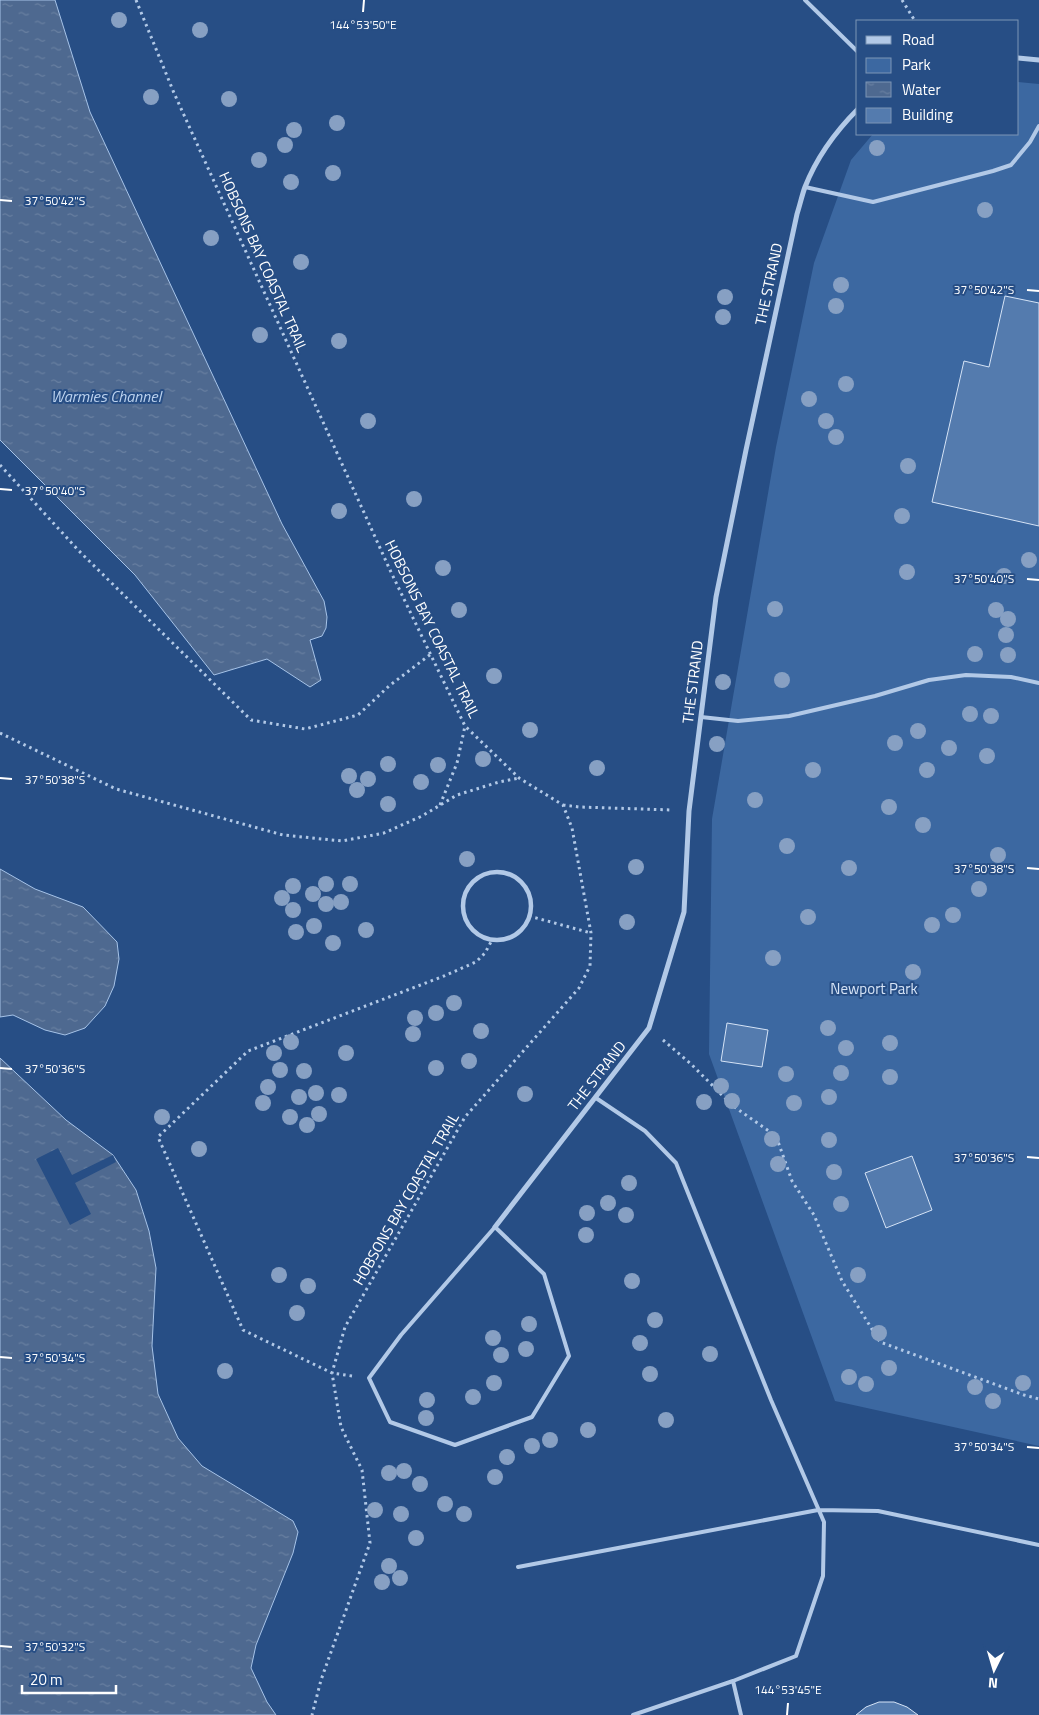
<svg xmlns="http://www.w3.org/2000/svg" width="1039" height="1715" font-family="'Titillium Web',sans-serif">
	<style>
		.green { fill: #3c68a1 }
		.water { fill: url(#water-ripples); stroke: #a6c3e8 }
		.pier { fill: #274e85 }
		.building { fill: #547bae; stroke: #d5e3f6 }
		.lines { fill: none; stroke-linecap: round; stroke-linejoin: round }
		.path { stroke: #b2c9e7; stroke-width: 3; stroke-dasharray: 2.5 4; stroke-linecap: butt }
		.service { stroke: #b2c9e7; stroke-width: 4 }
		.pedestrian { stroke: #b2c9e7; stroke-width: 4.5 }
		.minor { stroke: #b2c9e7; stroke-width: 5 }
		.tree { fill: #87a0c3 }
		.ticks { fill: none; stroke: #fff; stroke-width: 2 }
		.labels { text-anchor: middle; stroke-width: 4; stroke-linejoin: round; paint-order: stroke }
		.street-label { font-size: 15px; fill: #fff; stroke: #274e85 }
		.park-label { font-size: 15px; fill: #d5e3f6; stroke: #274e85 }
		.water-label { font-size: 16px; font-style: italic; fill: #bdd3ef; stroke: #274e85 }
		.ticks-label { font-size: 12px; text-anchor: middle; fill: #fff; stroke: #274e85; stroke-width: 4; stroke-linejoin: round; paint-order: stroke }
	</style>
	<defs>
		<pattern id="water-ripples" width="26" height="14" patternUnits="userSpaceOnUse" patternTransform="scale(1.25)"><rect width="26" height="14" fill="#4e6990"/><path d="M2 4q2-2 4 0t4 0M15 11q2-2 4 0t4 0" fill="none" stroke="#6980a1"/></pattern>
	</defs>
	<rect width="100%" height="100%" fill="#274e85"/>
	<path class="green" d="M 1018,82 L 1039,84 L 1039,1446 L 835,1401 L 709,1054 L 712,819 L 776,447 L 814,263 L 851,160 L 873,134 L 1018,134 Z"/>
	<path class="water" d="M 0,0 L 55,0 L 90,112 L 282,524 L 324,601 L 327,617 L 326,628 L 322,636 L 310,640 L 321,680 L 310,687 L 267,659 L 214,675 L 135,575 L 0,440 Z
		M 0,869 L 35,889 L 83,907 L 117,942 L 119,959 L 114,986 L 105,1006 L 85,1028 L 65,1035 L 45,1030 L 13,1015 L 0,1017 Z
		M 0,1058 L 66,1120 L 113,1155 L 136,1190 L 149,1231 L 156,1268 L 152,1346 L 158,1394 L 178,1438 L 202,1466 L 293,1521 L 298,1532 L 293,1553 L 256,1645 L 251,1668 L 267,1702 L 276,1715 L 0,1715 Z"/>
	<path class="pier" d="M 58,1148 L 72,1175 L 113,1155 L 116,1162 L 75,1183 L 91,1214 L 70,1225 L 36,1159 Z"/>
	<path class="building" d="M 1005,296 L 1039,303 L 1039,526 L 932,502 L 964,361 L 989,367 Z
		M 727,1023 L 768,1030 L 762,1067 L 721,1061 Z
		M 912,1156 L 932,1210 L 886,1228 L 865,1173 Z
		M 879,1702 L 894,1702 L 907,1707 L 918,1715 L 856,1715 L 866,1707 Z"/>
	<g class="lines">
		<path class="path" d="M 136,0 L 174,93 L 390,570 L 465,726 L 519,778 L 563,805 L 572,828 L 591,933 L 590,966 L 579,988 L 465,1117 L 345,1327 L 332,1373 L 341,1427 L 362,1470 L 370,1543 L 321,1680 L 312,1715
			M 902,0 L 915,21
			M 0,465 L 79,551 L 251,720 L 305,729 L 358,715 L 389,686 L 431,654
			M 0,733 L 116,789 L 283,835 L 342,841 L 384,833 L 422,816 L 457,795 L 499,782 L 519,778
			M 440,805 L 457,763 L 465,726
			M 563,805 L 579,807 L 672,810
			M 529,916 L 591,933
			M 663,1040 L 691,1064 L 733,1106 L 776,1136 L 792,1181 L 814,1215 L 842,1281 L 880,1342 L 1024,1395 L 1039,1399
			M 352,1376 L 332,1373 L 243,1330 L 158,1137 L 248,1051 L 444,976 L 476,962 L 485,953 L 492,940"/>
		<path class="service" d="M 805,0 L 858,52
			M 805,187 L 873,202 L 993,171 L 1011,165 L 1030,142 L 1039,126
			M 701,717 L 738,721 L 789,716 L 875,696 L 929,680 L 966,675 L 1011,677 L 1039,683
			M 596,1098 L 645,1131 L 676,1163 L 771,1400 L 824,1522 L 823,1576 L 796,1656 L 733,1681 L 741,1715
			M 495,1227 L 544,1274 L 569,1356 L 532,1417 L 455,1445 L 390,1422 L 369,1378 L 401,1335 Z
			M 518,1567 L 818,1510 L 878,1511 L 1039,1545
			M 633,1715 L 733,1681"/>
		<path class="pedestrian" d="M463 906a34 34 0 1 1 68 0a34 34 0 1 1-68 0Z"/>
		<path class="minor" d="M 1018,58 L 1039,60
			M 495,1227 L 649,1028 L 684,912 L 689,811 L 716,597 L 746,450 L 797,214 C 800,205 802,195 805,187 C 816,159 836,131 858,109"/>
	</g>
	<g class="tree">
		<circle cx="119" cy="20" r="8"/>
		<circle cx="200" cy="30" r="8"/>
		<circle cx="151" cy="97" r="8"/>
		<circle cx="229" cy="99" r="8"/>
		<circle cx="337" cy="123" r="8"/>
		<circle cx="294" cy="130" r="8"/>
		<circle cx="285" cy="145" r="8"/>
		<circle cx="877" cy="148" r="8"/>
		<circle cx="259" cy="160" r="8"/>
		<circle cx="333" cy="173" r="8"/>
		<circle cx="291" cy="182" r="8"/>
		<circle cx="985" cy="210" r="8"/>
		<circle cx="211" cy="238" r="8"/>
		<circle cx="301" cy="262" r="8"/>
		<circle cx="841" cy="285" r="8"/>
		<circle cx="725" cy="297" r="8"/>
		<circle cx="836" cy="306" r="8"/>
		<circle cx="723" cy="317" r="8"/>
		<circle cx="260" cy="335" r="8"/>
		<circle cx="339" cy="341" r="8"/>
		<circle cx="846" cy="384" r="8"/>
		<circle cx="809" cy="399" r="8"/>
		<circle cx="368" cy="421" r="8"/>
		<circle cx="826" cy="421" r="8"/>
		<circle cx="836" cy="437" r="8"/>
		<circle cx="908" cy="466" r="8"/>
		<circle cx="414" cy="499" r="8"/>
		<circle cx="339" cy="511" r="8"/>
		<circle cx="902" cy="516" r="8"/>
		<circle cx="1029" cy="560" r="8"/>
		<circle cx="443" cy="568" r="8"/>
		<circle cx="907" cy="572" r="8"/>
		<circle cx="1004" cy="576" r="8"/>
		<circle cx="775" cy="609" r="8"/>
		<circle cx="459" cy="610" r="8"/>
		<circle cx="996" cy="610" r="8"/>
		<circle cx="1008" cy="619" r="8"/>
		<circle cx="1006" cy="635" r="8"/>
		<circle cx="975" cy="654" r="8"/>
		<circle cx="1008" cy="655" r="8"/>
		<circle cx="494" cy="676" r="8"/>
		<circle cx="782" cy="680" r="8"/>
		<circle cx="723" cy="682" r="8"/>
		<circle cx="970" cy="714" r="8"/>
		<circle cx="991" cy="716" r="8"/>
		<circle cx="530" cy="730" r="8"/>
		<circle cx="918" cy="731" r="8"/>
		<circle cx="895" cy="743" r="8"/>
		<circle cx="717" cy="744" r="8"/>
		<circle cx="949" cy="748" r="8"/>
		<circle cx="987" cy="756" r="8"/>
		<circle cx="483" cy="759" r="8"/>
		<circle cx="388" cy="764" r="8"/>
		<circle cx="438" cy="765" r="8"/>
		<circle cx="597" cy="768" r="8"/>
		<circle cx="813" cy="770" r="8"/>
		<circle cx="927" cy="770" r="8"/>
		<circle cx="349" cy="776" r="8"/>
		<circle cx="368" cy="779" r="8"/>
		<circle cx="421" cy="782" r="8"/>
		<circle cx="357" cy="790" r="8"/>
		<circle cx="755" cy="800" r="8"/>
		<circle cx="388" cy="804" r="8"/>
		<circle cx="889" cy="807" r="8"/>
		<circle cx="923" cy="825" r="8"/>
		<circle cx="787" cy="846" r="8"/>
		<circle cx="998" cy="855" r="8"/>
		<circle cx="467" cy="859" r="8"/>
		<circle cx="636" cy="867" r="8"/>
		<circle cx="849" cy="868" r="8"/>
		<circle cx="326" cy="884" r="8"/>
		<circle cx="350" cy="884" r="8"/>
		<circle cx="293" cy="886" r="8"/>
		<circle cx="979" cy="889" r="8"/>
		<circle cx="313" cy="894" r="8"/>
		<circle cx="282" cy="898" r="8"/>
		<circle cx="341" cy="902" r="8"/>
		<circle cx="326" cy="904" r="8"/>
		<circle cx="293" cy="910" r="8"/>
		<circle cx="953" cy="915" r="8"/>
		<circle cx="808" cy="917" r="8"/>
		<circle cx="627" cy="922" r="8"/>
		<circle cx="932" cy="925" r="8"/>
		<circle cx="314" cy="926" r="8"/>
		<circle cx="366" cy="930" r="8"/>
		<circle cx="296" cy="932" r="8"/>
		<circle cx="333" cy="943" r="8"/>
		<circle cx="773" cy="958" r="8"/>
		<circle cx="913" cy="972" r="8"/>
		<circle cx="454" cy="1003" r="8"/>
		<circle cx="436" cy="1013" r="8"/>
		<circle cx="415" cy="1018" r="8"/>
		<circle cx="828" cy="1028" r="8"/>
		<circle cx="481" cy="1031" r="8"/>
		<circle cx="413" cy="1034" r="8"/>
		<circle cx="291" cy="1042" r="8"/>
		<circle cx="890" cy="1043" r="8"/>
		<circle cx="846" cy="1048" r="8"/>
		<circle cx="274" cy="1053" r="8"/>
		<circle cx="346" cy="1053" r="8"/>
		<circle cx="469" cy="1061" r="8"/>
		<circle cx="436" cy="1068" r="8"/>
		<circle cx="280" cy="1070" r="8"/>
		<circle cx="304" cy="1071" r="8"/>
		<circle cx="841" cy="1073" r="8"/>
		<circle cx="786" cy="1074" r="8"/>
		<circle cx="890" cy="1077" r="8"/>
		<circle cx="721" cy="1086" r="8"/>
		<circle cx="268" cy="1087" r="8"/>
		<circle cx="316" cy="1093" r="8"/>
		<circle cx="525" cy="1094" r="8"/>
		<circle cx="339" cy="1095" r="8"/>
		<circle cx="299" cy="1097" r="8"/>
		<circle cx="829" cy="1097" r="8"/>
		<circle cx="732" cy="1101" r="8"/>
		<circle cx="704" cy="1102" r="8"/>
		<circle cx="263" cy="1103" r="8"/>
		<circle cx="794" cy="1103" r="8"/>
		<circle cx="319" cy="1114" r="8"/>
		<circle cx="162" cy="1117" r="8"/>
		<circle cx="290" cy="1117" r="8"/>
		<circle cx="307" cy="1125" r="8"/>
		<circle cx="772" cy="1139" r="8"/>
		<circle cx="829" cy="1140" r="8"/>
		<circle cx="199" cy="1149" r="8"/>
		<circle cx="778" cy="1164" r="8"/>
		<circle cx="834" cy="1172" r="8"/>
		<circle cx="629" cy="1183" r="8"/>
		<circle cx="608" cy="1203" r="8"/>
		<circle cx="841" cy="1204" r="8"/>
		<circle cx="587" cy="1213" r="8"/>
		<circle cx="626" cy="1215" r="8"/>
		<circle cx="586" cy="1235" r="8"/>
		<circle cx="279" cy="1275" r="8"/>
		<circle cx="858" cy="1275" r="8"/>
		<circle cx="632" cy="1281" r="8"/>
		<circle cx="308" cy="1286" r="8"/>
		<circle cx="297" cy="1313" r="8"/>
		<circle cx="655" cy="1320" r="8"/>
		<circle cx="529" cy="1324" r="8"/>
		<circle cx="879" cy="1333" r="8"/>
		<circle cx="493" cy="1338" r="8"/>
		<circle cx="640" cy="1343" r="8"/>
		<circle cx="526" cy="1349" r="8"/>
		<circle cx="710" cy="1354" r="8"/>
		<circle cx="501" cy="1355" r="8"/>
		<circle cx="889" cy="1368" r="8"/>
		<circle cx="225" cy="1371" r="8"/>
		<circle cx="650" cy="1374" r="8"/>
		<circle cx="849" cy="1377" r="8"/>
		<circle cx="494" cy="1383" r="8"/>
		<circle cx="1023" cy="1383" r="8"/>
		<circle cx="866" cy="1384" r="8"/>
		<circle cx="975" cy="1387" r="8"/>
		<circle cx="473" cy="1397" r="8"/>
		<circle cx="427" cy="1400" r="8"/>
		<circle cx="993" cy="1401" r="8"/>
		<circle cx="426" cy="1418" r="8"/>
		<circle cx="666" cy="1420" r="8"/>
		<circle cx="588" cy="1430" r="8"/>
		<circle cx="550" cy="1440" r="8"/>
		<circle cx="532" cy="1446" r="8"/>
		<circle cx="507" cy="1457" r="8"/>
		<circle cx="404" cy="1471" r="8"/>
		<circle cx="389" cy="1473" r="8"/>
		<circle cx="495" cy="1477" r="8"/>
		<circle cx="420" cy="1484" r="8"/>
		<circle cx="445" cy="1504" r="8"/>
		<circle cx="375" cy="1510" r="8"/>
		<circle cx="401" cy="1514" r="8"/>
		<circle cx="464" cy="1514" r="8"/>
		<circle cx="416" cy="1538" r="8"/>
		<circle cx="389" cy="1566" r="8"/>
		<circle cx="400" cy="1578" r="8"/>
		<circle cx="382" cy="1582" r="8"/>
	</g>
	<path class="ticks" d="M 363,12 L 364,0M 0,200 L 12,201M 1027,290 L 1039,291M 0,489 L 12,490M 1027,579 L 1039,580M 0,778 L 12,779M 1027,868 L 1039,869M 0,1068 L 12,1069M 1027,1157 L 1039,1158M 0,1357 L 12,1358M 1027,1447 L 1039,1448M 0,1646 L 12,1647M 787,1715 L 788,1703"/>
	<g class="labels">
		<g class="street-label">
			<text transform="translate(263 262) rotate(66)" y="5">HOBSONS BAY COASTAL TRAIL</text>
			<text transform="translate(769 284) rotate(-78)" y="5">THE STRAND</text>
			<text transform="translate(432 629) rotate(64)" y="5">HOBSONS BAY COASTAL TRAIL</text>
			<text transform="translate(693 682) rotate(-83)" y="5">THE STRAND</text>
			<text transform="translate(597 1076) rotate(-52)" y="5">THE STRAND</text>
			<text transform="translate(406 1199) rotate(-60)" y="5">HOBSONS BAY COASTAL TRAIL</text>
		</g>
		<g class="park-label">
			<text x="874" y="994">Newport Park</text>
		</g>
		<g class="water-label">
			<text x="106" y="402">Warmies Channel</text>
		</g>
	</g>
	<g class="ticks-label">
		<text x="363" y="29">144°53'50"E</text>
		<text x="55" y="205">37°50'42"S</text>
		<text x="984" y="294">37°50'42"S</text>
		<text x="55" y="495">37°50'40"S</text>
		<text x="984" y="583">37°50'40"S</text>
		<text x="55" y="784">37°50'38"S</text>
		<text x="984" y="873">37°50'38"S</text>
		<text x="55" y="1073">37°50'36"S</text>
		<text x="984" y="1162">37°50'36"S</text>
		<text x="55" y="1362">37°50'34"S</text>
		<text x="984" y="1451">37°50'34"S</text>
		<text x="55" y="1651">37°50'32"S</text>
		<text x="788" y="1694">144°53'45"E</text>
	</g>
	<rect x="856" y="20" width="162" height="115" fill="#274e85" stroke="#7d95b6"/>
	<rect x="866" y="36" width="25" height="8" fill="#b2c9e7" stroke="#7d95b6"/>
	<text x="902" y="45" font-size="15" fill="#ffffff">Road</text>
	<rect x="866" y="58" width="25" height="15" fill="#3c68a1" stroke="#7d95b6"/>
	<text x="902" y="70" font-size="15" fill="#ffffff">Park</text>
	<rect x="866" y="82" width="25" height="15" fill="url(#water-ripples)" stroke="#7d95b6"/>
	<text x="902" y="95" font-size="15" fill="#ffffff">Water</text>
	<rect x="866" y="108" width="25" height="15" fill="#547bae" stroke="#7d95b6"/>
	<text x="902" y="120" font-size="15" fill="#ffffff">Building</text>
	<g transform="translate(994 1670) rotate(185)" stroke="#274e85" stroke-width="4" paint-order="stroke">
	<path d="M0-4L9 19L0 12L-9 19Z" fill="#ffffff"/>
	<text y="-8" font-size="14" font-weight="bold" text-anchor="middle" fill="#ffffff">N</text>
	</g>
	<path d="M22 1685v8h94v-8" fill="none" stroke="#ffffff" stroke-width="2.5"/>
	<text x="30" y="1685" font-size="15" fill="#ffffff" stroke="#274e85" stroke-width="4" paint-order="stroke">20 m</text>
</svg>
